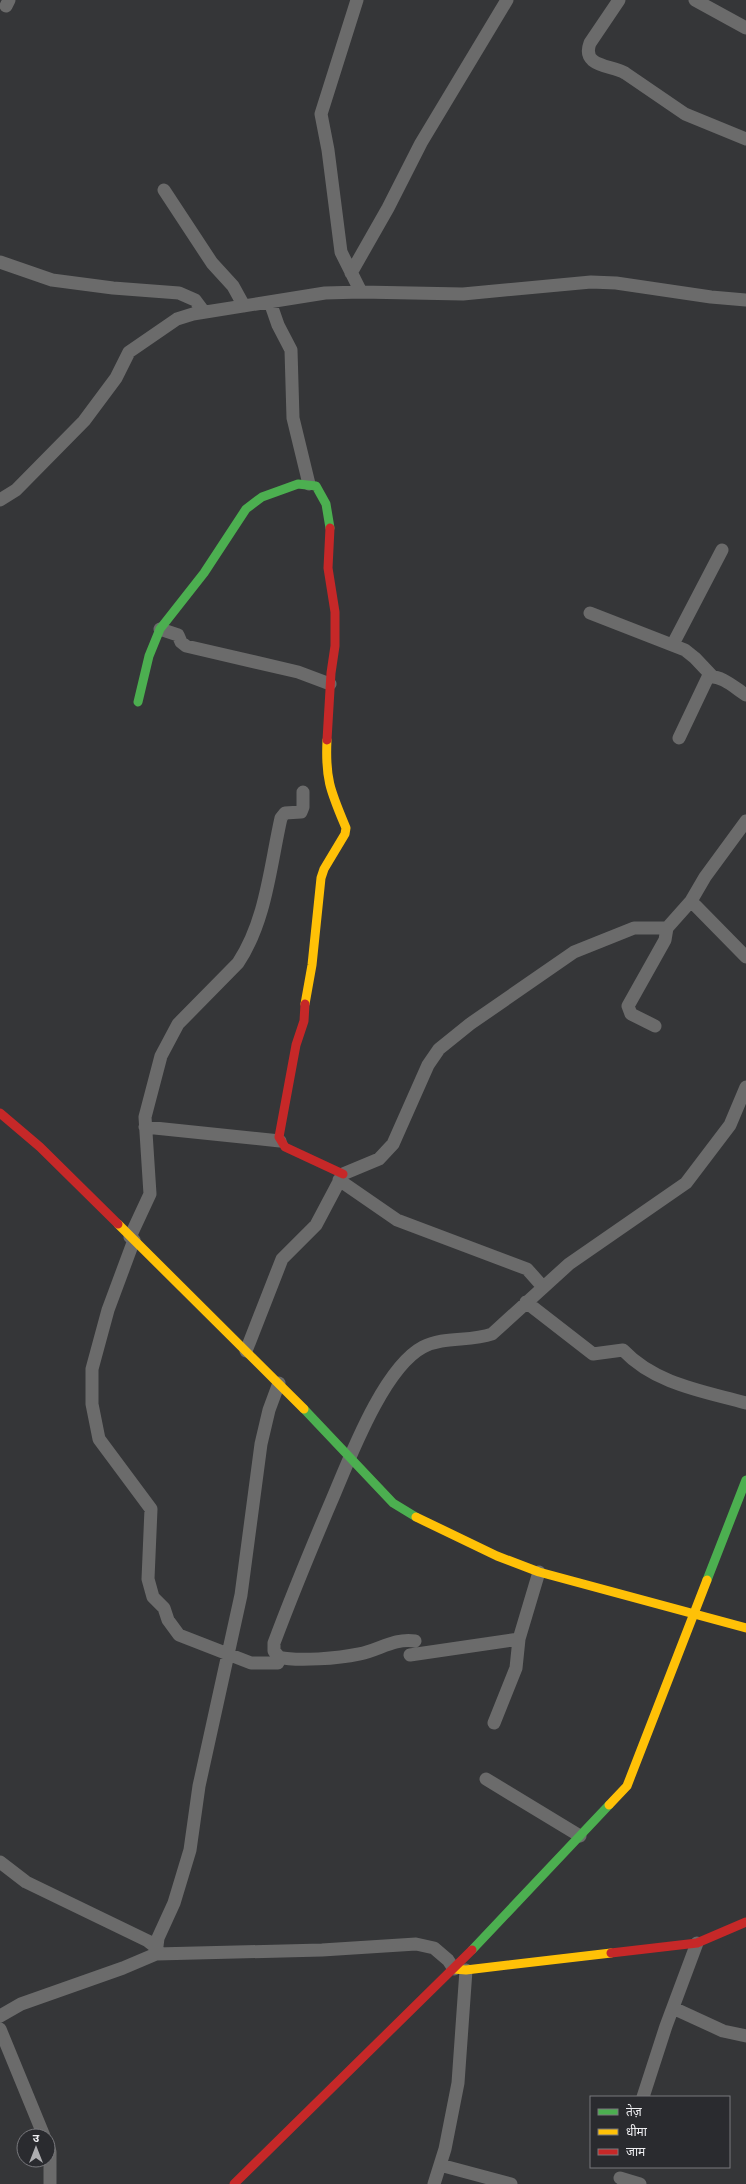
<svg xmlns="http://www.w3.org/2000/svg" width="746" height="2184" font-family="Jost,'Noto Sans Devanagari',sans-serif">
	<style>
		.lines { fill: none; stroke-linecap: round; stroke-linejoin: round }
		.street { stroke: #6b6b6b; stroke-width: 13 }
		.fast { stroke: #4caf50; stroke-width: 9 }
		.slow { stroke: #ffc107; stroke-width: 9 }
		.jam { stroke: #c62828; stroke-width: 9 }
	</style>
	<rect width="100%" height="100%" fill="#353638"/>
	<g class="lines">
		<path class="street" d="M 357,0 L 321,114 L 328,150 L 341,252 L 361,292
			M 619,0 L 590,43 C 581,67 611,65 625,73 L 685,114 L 746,139
			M 695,0 L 746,28
			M 6,6 L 9,0
			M 164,190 L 212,263 L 233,286 L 244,306
			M 0,262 L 52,280 L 113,288 L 179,293 L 195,300 L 204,312
			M 351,273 L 388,208 L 421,143 L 507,0
			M 270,302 L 278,325 L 291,350 L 293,418 L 309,484
			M 0,500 L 16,490 L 84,421 L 116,378 L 129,352 L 177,319 L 193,314 L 325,293 L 361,292 L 463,294 L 591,282 L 616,283 L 711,297 L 746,300
			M 590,613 L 685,650 L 695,658 L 712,676
			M 160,629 L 178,635 L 181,642 L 186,646 L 298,672 L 330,684
			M 673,644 L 722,550
			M 679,738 L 708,677 C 722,675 735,688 746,695
			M 746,821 L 705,877 L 691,901 L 746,957
			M 655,1026 L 631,1014 L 628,1006 L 665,940 L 667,928
			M 145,1127 L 280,1141
			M 339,1180 L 397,1220 L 527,1269 L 543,1287
			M 130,1237 L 150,1194 L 145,1117 L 161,1056 L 178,1024 L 238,963 C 266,921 270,867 281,818 L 285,813 L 301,812 L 303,807 L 303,792
			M 134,1240 L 108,1310 L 92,1369 L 92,1404 L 99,1439 L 151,1509 L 148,1579 L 153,1597 L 164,1608 L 168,1620 L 179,1635 L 251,1663 L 278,1663
			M 526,1302 L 593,1354 L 623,1350 C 655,1384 703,1391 746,1403
			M 246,1351 L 282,1259 L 316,1225 L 343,1174 L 379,1159 L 393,1144 L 428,1065 L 439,1049 L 470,1024 L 574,952 L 634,928 L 667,928 L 691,901
			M 415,1641 C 393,1638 380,1650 359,1654 C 340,1658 297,1662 279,1657 L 274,1651 L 274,1643 C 292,1595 311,1549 331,1502 C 349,1460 383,1368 423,1347 C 444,1336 470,1342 492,1334 L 569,1264 L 686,1183 L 730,1125 L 746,1087
			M 410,1655 L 519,1639
			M 494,1723 L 516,1668 L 519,1639 L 539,1572
			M 486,1779 L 580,1836
			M 0,1862 L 26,1882 L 148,1941 L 157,1948
			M 156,1954 L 158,1938 L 174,1903 L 190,1850 L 199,1786 L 241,1595 L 261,1444 L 269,1410 L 279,1383
			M 673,2008 L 723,2031 L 746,2036
			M 0,2016 L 21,2004 L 123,1968 L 156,1954 L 322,1950 L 416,1944 L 434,1948 L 448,1960 L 454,1969
			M 0,2029 L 44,2136
			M 643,2097 L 666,2026 L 697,1943
			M 48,2146 L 50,2152 L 50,2184
			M 440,2165 L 511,2184
			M 620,2178 L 640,2184
			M 434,2184 L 445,2149 L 458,2083 L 466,1970"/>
		<path class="fast" d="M 138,702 L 149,656 L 160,629 L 204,573 L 246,509 L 262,497 L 298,484 L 316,486 L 326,504 L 330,528
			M 304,1409 L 393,1503 L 416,1517
			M 707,1580 L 746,1480
			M 472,1950 L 609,1805"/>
		<path class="slow" d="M 305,1004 L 312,965 L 321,878 L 324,869 L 345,834 L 346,828 C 331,792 325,780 327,740
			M 118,1224 L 304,1409
			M 416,1517 L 497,1556 L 539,1572 L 746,1628
			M 609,1805 L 627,1786 L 707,1580
			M 454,1969 L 466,1970 L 611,1953"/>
		<path class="jam" d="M 327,740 L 331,673 L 335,646 L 335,612 L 328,568 L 330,528
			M 305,1004 L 304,1021 L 296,1045 L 279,1137 L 285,1147 L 343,1174
			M 0,1113 L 40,1147 L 118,1224
			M 611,1953 L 697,1943 L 746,1922
			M 234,2184 L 472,1950"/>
	</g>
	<rect x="590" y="2096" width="140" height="72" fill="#2a2b2f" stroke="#79797d"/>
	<rect x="598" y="2109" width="20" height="6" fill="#4caf50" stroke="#79797d"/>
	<text x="626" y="2116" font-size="12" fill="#efeff2">तेज़</text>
	<rect x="598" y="2129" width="20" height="6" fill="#ffc107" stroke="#79797d"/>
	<text x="626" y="2136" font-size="12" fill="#efeff2">धीमा</text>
	<rect x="598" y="2149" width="20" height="6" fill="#c62828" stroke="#79797d"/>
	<text x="626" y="2156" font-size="12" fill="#efeff2">जाम</text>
	<g transform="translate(36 2148)"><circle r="19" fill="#2a2b2f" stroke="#79797d"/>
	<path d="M0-3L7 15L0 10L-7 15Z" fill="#aeaeb1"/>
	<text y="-6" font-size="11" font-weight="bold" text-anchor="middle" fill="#efeff2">उ</text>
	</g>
</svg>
